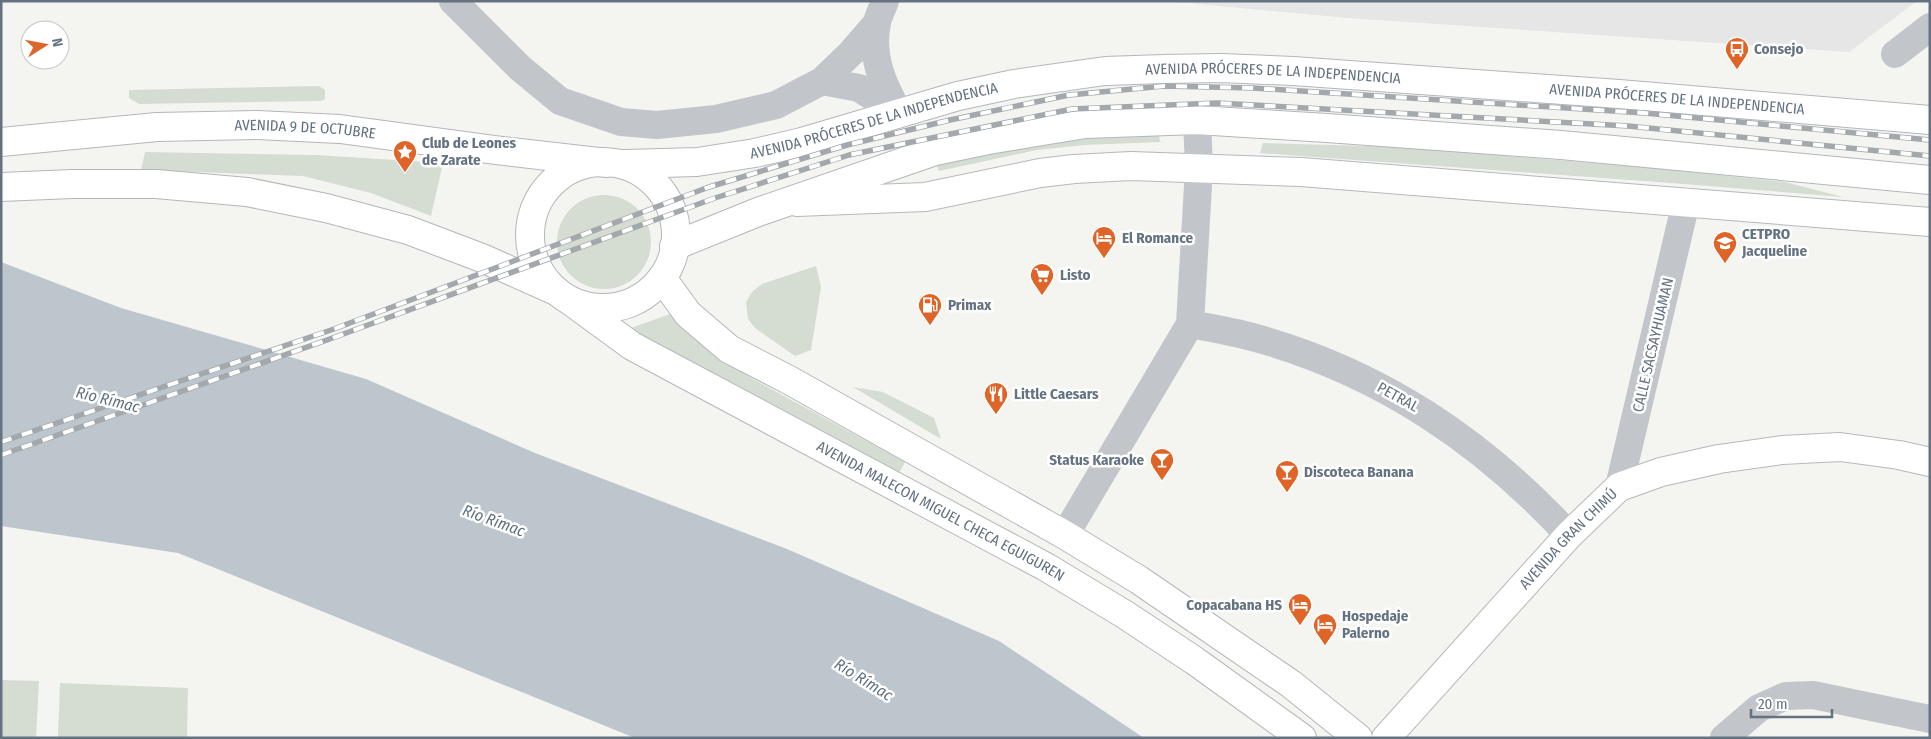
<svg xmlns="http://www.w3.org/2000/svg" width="1931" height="739" font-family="'Fira Sans Condensed',sans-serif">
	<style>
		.built { fill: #e5e6e5 }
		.green { fill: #d5dcd2 }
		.water { fill: #bdc6cc }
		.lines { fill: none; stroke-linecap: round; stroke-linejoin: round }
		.secondary-casing { stroke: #b4b9bd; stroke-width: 30 }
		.primary-casing { stroke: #b3b7bb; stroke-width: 30 }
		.street { stroke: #c2c5c9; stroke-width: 28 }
		.secondary { stroke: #fff; stroke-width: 28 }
		.primary { stroke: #fff; stroke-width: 28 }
		.rail-casing { stroke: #a3a8ad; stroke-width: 5.5 }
		.rail { stroke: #fff; stroke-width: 4; stroke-dasharray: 11; stroke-linecap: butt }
		.labels { text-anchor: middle; stroke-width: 5; stroke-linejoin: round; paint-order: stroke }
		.poi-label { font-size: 15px; font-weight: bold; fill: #647281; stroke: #fff; text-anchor: start }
		.street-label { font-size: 15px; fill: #647281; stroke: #fff }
		.water-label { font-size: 16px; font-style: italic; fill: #60737f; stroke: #fff }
	</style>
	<rect width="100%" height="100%" fill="#f4f5f1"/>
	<path class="built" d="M 1166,1 L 1917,1 L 1849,52 L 1348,18 Z"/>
	<path class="green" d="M 319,86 L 325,90 L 325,99 L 322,101 L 139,104 L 129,98 L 129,90 Z
		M 1159,134 L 1160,142 L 1084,145 L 1037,150 L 939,171 L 936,164 L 1082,135 Z
		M 1263,143 L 1402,147 L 1664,169 L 1785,182 L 1843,197 L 1671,183 L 1260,153 Z
		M 145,152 L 316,155 L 443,163 L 431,216 L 371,193 L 303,176 L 141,170 Z
		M557 242a47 47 0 1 1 94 0a47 47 0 1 1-94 0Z
		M 816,266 L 821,287 L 811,350 L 795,356 L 755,328 L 748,319 L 746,302 L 752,292 L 762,284 Z
		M 673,313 L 724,359 L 751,378 L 905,462 L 899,473 L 639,344 L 631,328 Z
		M 853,387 L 883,392 L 934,418 L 941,439 Z
		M 1,680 L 39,681 L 36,738 L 1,738 Z
		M 60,683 L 188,688 L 187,738 L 58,738 Z"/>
	<path class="water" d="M 1,262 L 121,308 L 366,379 L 535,453 L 787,549 L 999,641 L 1144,738 L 635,738 L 178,553 L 1,526 Z"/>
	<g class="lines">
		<g class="secondary-casing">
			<g id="secondary">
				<path d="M 797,202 L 925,197 L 1040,173 L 1074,169 L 1131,166 L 1301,172 L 1930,222"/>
				<path id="s1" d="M 1386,738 L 1569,535 L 1619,487 L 1661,472 L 1719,459 L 1782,450 L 1840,447 L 1899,455 L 1930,462"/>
			</g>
		</g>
		<g class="primary-casing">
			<g id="primary">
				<path id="s2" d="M 1,142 L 157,127 L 257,125 L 340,129 L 495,150 L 607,163"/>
				<circle cx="603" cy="235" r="73"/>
				<path id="s3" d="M 625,164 L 697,162 L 755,153 L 802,142 L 958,96 L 1014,84 L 1105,71 L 1164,69 L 1221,68 L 1293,71 L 1619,94 L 1930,120"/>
				<path d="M 1,187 L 72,184 L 156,184 L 247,192 L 326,208 L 408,230 L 482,258 L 556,291"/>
				<path d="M 674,246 L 758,212 L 935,151 L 988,140 L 1085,124 L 1197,120 L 1327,128 L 1561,145 L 1930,180"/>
				<path d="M 662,278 L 688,314 L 729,349 L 789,380 L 1065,535 L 1139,580 L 1291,684 L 1358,738"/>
				<path id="s4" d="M 569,300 L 632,346 L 1046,567 L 1124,614 L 1195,661 L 1302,738"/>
			</g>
		</g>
		<path class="street" d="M 453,1 L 520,68 L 560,101 L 621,122 L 657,125 L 716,119 L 776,105 L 822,81 L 851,53 L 877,23
			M 885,1 C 883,8 878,16 877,23 C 870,56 883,85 899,113
			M 1895,54 L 1930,27
			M 822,81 L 859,88 L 896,111
			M 1190,324 C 1212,328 1235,332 1256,338 C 1381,373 1482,441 1569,535
			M 1619,487 L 1686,202
			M 1065,535 L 1190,324 L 1199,168 L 1197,120
			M 1724,738 L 1759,708 L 1786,696 L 1813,695 L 1930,719"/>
		<use href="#secondary" class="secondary"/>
		<use href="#primary" class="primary"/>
		<g class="rail-casing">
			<path id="rail" d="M 1,442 L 334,329 L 709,187 L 847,145 L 950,120 L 1069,95 L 1164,86 L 1253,88 L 1644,113 L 1930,140
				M 1,455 L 327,340 L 715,198 L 849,155 L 1072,109 L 1217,103 L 1628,126 L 1930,156"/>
		</g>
		<use href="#rail" class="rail"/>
	</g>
	<defs>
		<g id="bus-pin" transform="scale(1.25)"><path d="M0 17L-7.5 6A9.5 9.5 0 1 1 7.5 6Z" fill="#de6428" stroke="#fff"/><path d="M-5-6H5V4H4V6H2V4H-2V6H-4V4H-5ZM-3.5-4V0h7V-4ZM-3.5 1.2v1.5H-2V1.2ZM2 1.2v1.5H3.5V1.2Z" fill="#fff"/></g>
		<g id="sight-pin" transform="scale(1.25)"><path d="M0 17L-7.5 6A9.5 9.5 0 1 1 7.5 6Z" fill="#de6428" stroke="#fff"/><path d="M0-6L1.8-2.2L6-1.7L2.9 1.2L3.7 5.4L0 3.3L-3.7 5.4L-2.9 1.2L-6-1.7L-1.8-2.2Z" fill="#fff"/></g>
		<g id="hotel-pin" transform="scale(1.25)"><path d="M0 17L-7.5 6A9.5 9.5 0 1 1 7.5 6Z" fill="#de6428" stroke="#fff"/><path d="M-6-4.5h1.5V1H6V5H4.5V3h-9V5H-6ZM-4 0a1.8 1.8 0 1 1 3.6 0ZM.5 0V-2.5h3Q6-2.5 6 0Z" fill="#fff"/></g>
		<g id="university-pin" transform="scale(1.25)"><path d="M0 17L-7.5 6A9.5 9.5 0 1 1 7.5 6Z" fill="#de6428" stroke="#fff"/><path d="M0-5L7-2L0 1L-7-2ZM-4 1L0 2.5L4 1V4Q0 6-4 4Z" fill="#fff"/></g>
		<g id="supermarket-pin" transform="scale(1.25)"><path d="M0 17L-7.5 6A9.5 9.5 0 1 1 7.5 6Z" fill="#de6428" stroke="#fff"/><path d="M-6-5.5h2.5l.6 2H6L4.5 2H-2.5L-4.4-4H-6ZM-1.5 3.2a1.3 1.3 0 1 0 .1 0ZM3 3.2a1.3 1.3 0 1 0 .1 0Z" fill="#fff"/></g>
		<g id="fuel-pin" transform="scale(1.25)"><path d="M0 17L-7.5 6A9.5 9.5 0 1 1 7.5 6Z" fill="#de6428" stroke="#fff"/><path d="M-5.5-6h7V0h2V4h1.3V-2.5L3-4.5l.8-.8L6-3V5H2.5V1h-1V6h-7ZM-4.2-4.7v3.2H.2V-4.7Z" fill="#fff"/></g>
		<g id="restaurant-pin" transform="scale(1.25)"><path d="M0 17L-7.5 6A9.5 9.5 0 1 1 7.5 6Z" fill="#de6428" stroke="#fff"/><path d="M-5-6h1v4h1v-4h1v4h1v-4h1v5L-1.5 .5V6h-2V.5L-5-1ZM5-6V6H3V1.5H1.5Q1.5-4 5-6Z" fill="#fff"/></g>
		<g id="bar-pin" transform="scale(1.25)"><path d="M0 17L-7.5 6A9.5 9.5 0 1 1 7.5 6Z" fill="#de6428" stroke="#fff"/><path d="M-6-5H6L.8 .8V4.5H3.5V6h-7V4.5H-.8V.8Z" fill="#fff"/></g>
	</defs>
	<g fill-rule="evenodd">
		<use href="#bus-pin" x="1737" y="49"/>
		<use href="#sight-pin" x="405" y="152"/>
		<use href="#hotel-pin" x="1104" y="238"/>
		<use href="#university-pin" x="1725" y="243"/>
		<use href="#supermarket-pin" x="1042" y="275"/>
		<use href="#fuel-pin" x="930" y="305"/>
		<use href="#restaurant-pin" x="996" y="394"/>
		<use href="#bar-pin" x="1162" y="460"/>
		<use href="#bar-pin" x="1287" y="472"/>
		<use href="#hotel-pin" x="1300" y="605"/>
		<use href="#hotel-pin" x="1325" y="625"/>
	</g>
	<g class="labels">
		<g class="poi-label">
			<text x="1754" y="54">Consejo</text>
			<text x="422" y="148">Club de Leones<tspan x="422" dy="17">de Zarate</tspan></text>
			<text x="1742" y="239">CETPRO<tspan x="1742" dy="17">Jacqueline</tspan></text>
			<text x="1122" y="243">El Romance</text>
			<text x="1060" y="280">Listo</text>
			<text x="948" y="310">Primax</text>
			<text x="1014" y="399">Little Caesars</text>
			<text x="1144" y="465" text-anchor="end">Status Karaoke</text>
			<text x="1304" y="477">Discoteca Banana</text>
			<text x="1282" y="610" text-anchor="end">Copacabana HS</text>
			<text x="1342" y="621">Hospedaje<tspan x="1342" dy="17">Palerno</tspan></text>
		</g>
		<g class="street-label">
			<text dy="5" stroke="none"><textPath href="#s3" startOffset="659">AVENIDA PRÓCERES DE LA INDEPENDENCIA</textPath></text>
			<text dy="5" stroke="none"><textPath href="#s3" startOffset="1064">AVENIDA PRÓCERES DE LA INDEPENDENCIA</textPath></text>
			<text dy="5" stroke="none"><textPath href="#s3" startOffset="254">AVENIDA PRÓCERES DE LA INDEPENDENCIA</textPath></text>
			<text dy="5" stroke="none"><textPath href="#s2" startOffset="305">AVENIDA 9 DE OCTUBRE</textPath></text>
			<text transform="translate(1653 345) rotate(-77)" y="5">CALLE SACSAYHUAMAN</text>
			<text transform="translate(1398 397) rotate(29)" y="5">PETRAL</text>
			<text dy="5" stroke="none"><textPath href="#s4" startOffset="428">AVENIDA MALECON MIGUEL CHECA EGUIGUREN</textPath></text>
			<text dy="5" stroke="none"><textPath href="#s1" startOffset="270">AVENIDA GRAN CHIMÚ</textPath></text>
		</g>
		<g class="water-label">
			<text transform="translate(108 399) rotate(14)" y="6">Río Rímac</text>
			<text transform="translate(494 520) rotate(20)" y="6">Río Rímac</text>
			<text transform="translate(864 679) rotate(32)" y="6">Río Rímac</text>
		</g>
	</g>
	<rect width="1931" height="739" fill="none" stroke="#647281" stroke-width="5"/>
	<g transform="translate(45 45) rotate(79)"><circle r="24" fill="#ffffff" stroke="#c1c7cd"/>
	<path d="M0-4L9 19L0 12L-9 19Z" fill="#de6428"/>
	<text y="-8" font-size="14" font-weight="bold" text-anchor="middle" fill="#647281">N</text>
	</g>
	<path d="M1751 709v8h81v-8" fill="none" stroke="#647281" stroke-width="2.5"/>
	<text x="1758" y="709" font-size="15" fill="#647281" stroke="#ffffff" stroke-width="4" paint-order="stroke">20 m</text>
</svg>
